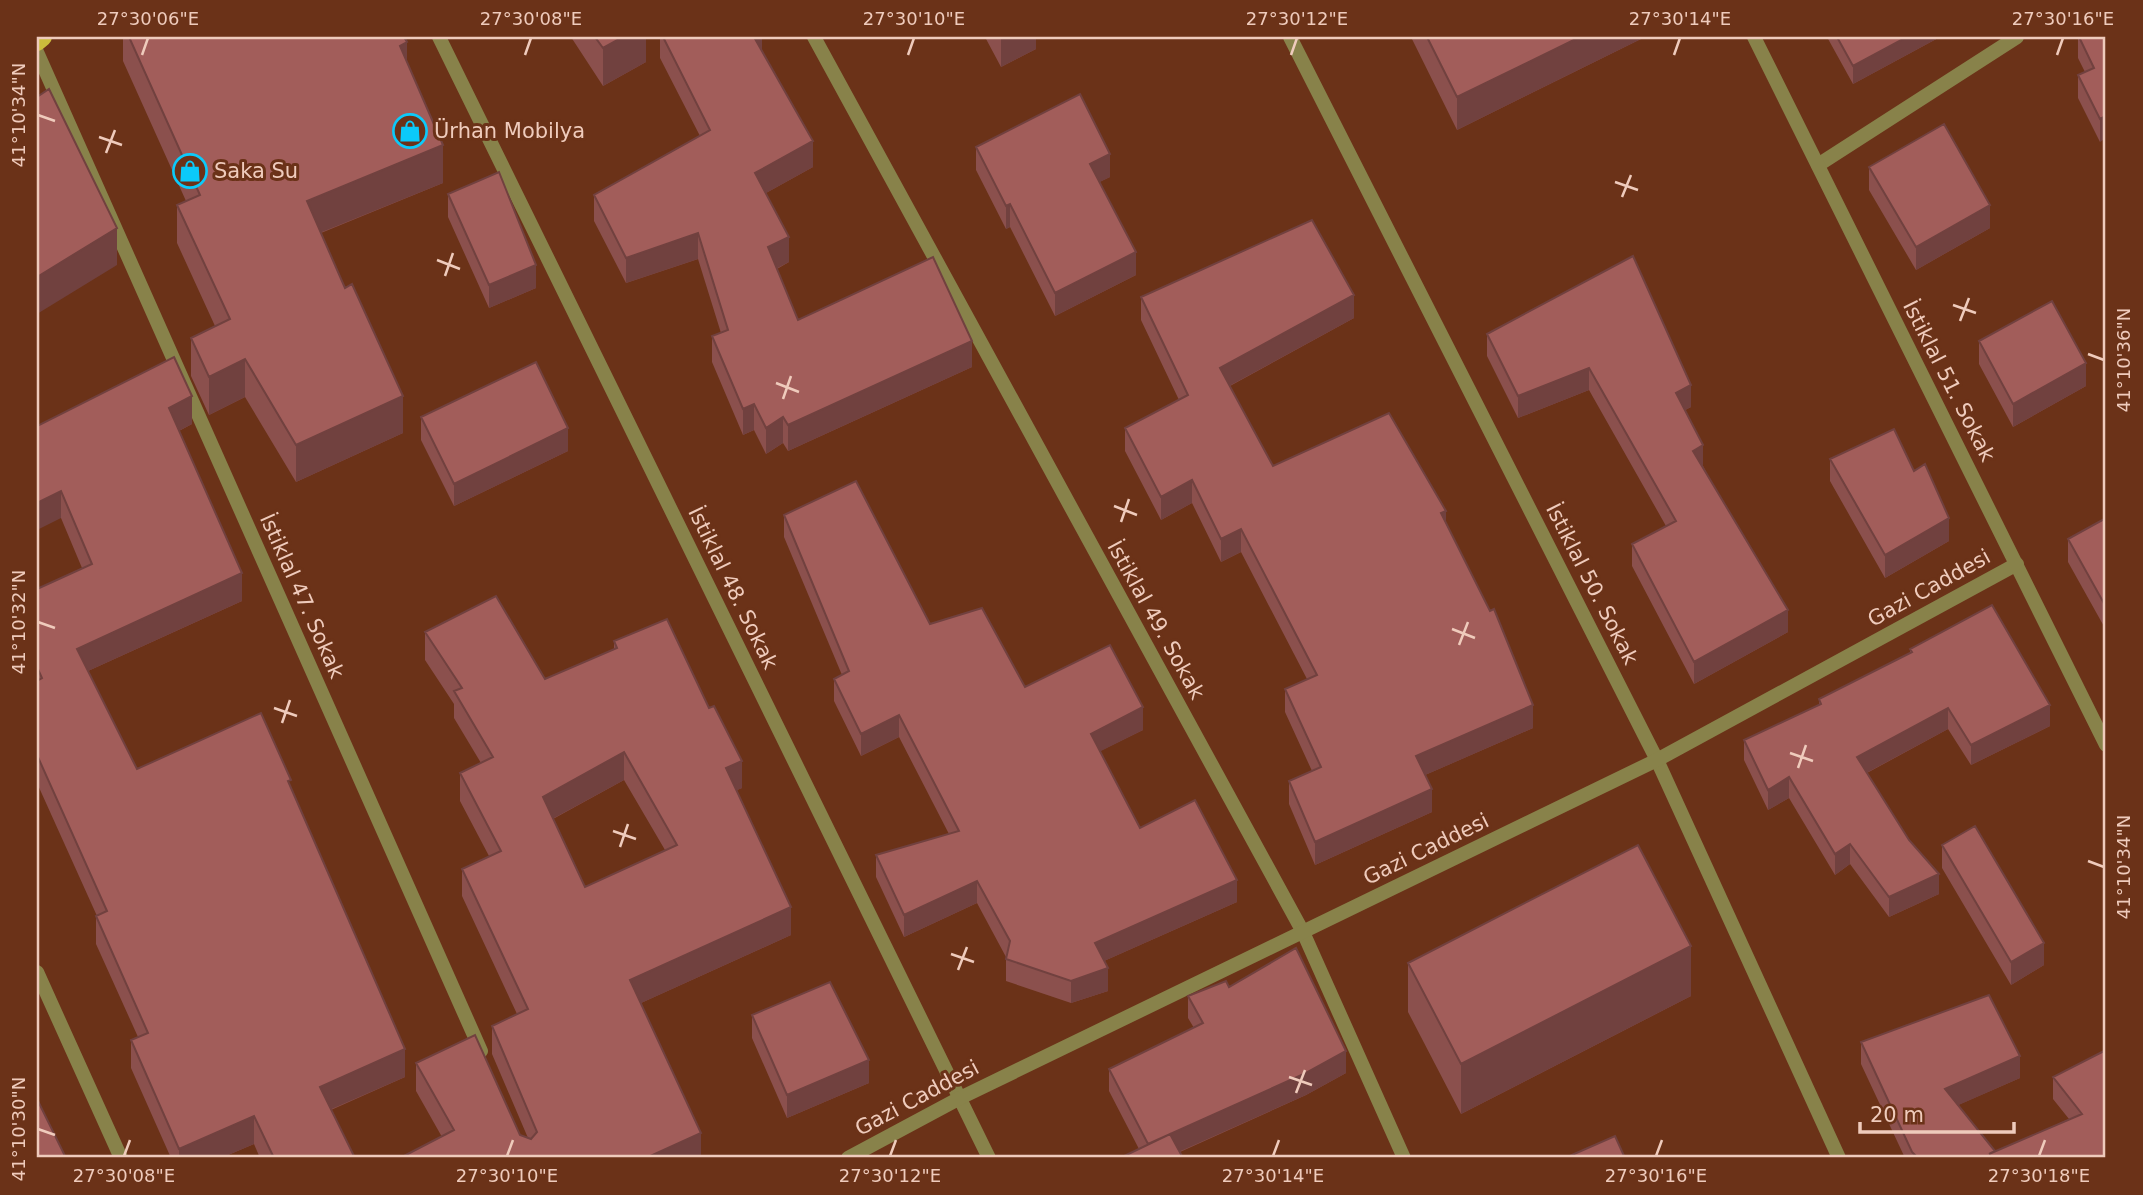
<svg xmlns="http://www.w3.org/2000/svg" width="2143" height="1195" font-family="'DejaVu Sans',sans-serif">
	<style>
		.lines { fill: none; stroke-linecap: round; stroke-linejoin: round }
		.minor { stroke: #88824a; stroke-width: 14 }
		.tertiary { stroke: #88824a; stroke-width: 14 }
		.primary { stroke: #cbbd3b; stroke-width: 18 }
		.wall { fill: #8b504d; fill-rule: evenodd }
		.shaded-wall { fill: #71413f }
		.building { fill: #a25d5a; stroke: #71413f; stroke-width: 2; fill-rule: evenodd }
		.ticks { fill: none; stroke: #efcbbc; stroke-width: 2.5 }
		.labels { text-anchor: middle; stroke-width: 6; stroke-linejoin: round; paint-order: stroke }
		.poi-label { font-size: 21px; fill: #efcbbc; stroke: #6b3218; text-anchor: start }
		.street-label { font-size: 21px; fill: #efcbbc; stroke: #6b3218 }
		.neatline { fill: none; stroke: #efcbbc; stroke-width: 2.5 }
		.ticks-label { font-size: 18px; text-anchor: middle; fill: #efcbbc }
	</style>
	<rect width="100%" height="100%" fill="#6b3218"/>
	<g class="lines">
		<path class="minor" d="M 439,37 L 989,1158
			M 814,37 L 1303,932 L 1404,1158
			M 1290,37 L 1657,760 L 1839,1158
			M 37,52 L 481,1051
			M 1818,165 L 2017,37
			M 37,972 L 121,1158"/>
		<path class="tertiary" d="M 1754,37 L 2106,745
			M 848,1158 L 960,1098 L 1657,760 L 2017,564"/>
		<path class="primary" d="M 37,42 L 43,37"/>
	</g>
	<path class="wall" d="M 123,37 L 404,37 L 407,62 L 443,183 L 321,233 L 403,433 L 296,482 L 245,397 L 209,415 L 191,376 L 191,338 L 215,326 L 177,243 L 177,205 L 186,201 L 123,61 Z
		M 571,37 L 646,37 L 646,62 L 603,86 Z
		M 660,37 L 762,37 L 762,51 L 813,167 L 766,193 L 789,262 L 777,269 L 798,320 L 972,367 L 788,451 L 783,443 L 766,454 L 754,430 L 743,435 L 712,362 L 712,336 L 721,333 L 698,259 L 626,283 L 594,221 L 594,195 L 700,136 L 660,58 Z
		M 985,37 L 1036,37 L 1036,49 L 1001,67 Z
		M 1411,37 L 1645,37 L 1457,130 Z
		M 1827,37 L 1940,37 L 1853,84 Z
		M 2078,37 L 2106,37 L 2100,142 L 2078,98 L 2078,75 L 2085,72 L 2078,58 Z
		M 976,147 L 1110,177 L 1099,182 L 1136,275 L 1055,316 L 1010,227 L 1006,229 L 976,170 Z
		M 1869,167 L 1990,228 L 1916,270 L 1869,190 Z
		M 448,194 L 536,288 L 489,308 L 448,217 Z
		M 1633,256 L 1691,407 L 1685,410 L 1703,466 L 1788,632 L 1694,684 L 1632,566 L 1632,544 L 1666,526 L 1589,390 L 1518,418 L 1487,356 L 1487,334 Z
		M 1141,297 L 1354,318 L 1230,386 L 1273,466 L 1446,523 L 1533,728 L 1425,775 L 1432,812 L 1315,865 L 1289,804 L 1289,781 L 1312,771 L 1285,712 L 1285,689 L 1307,679 L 1241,552 L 1221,562 L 1192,503 L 1161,520 L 1125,451 L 1125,428 L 1179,400 L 1141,320 Z
		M 1979,341 L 2086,386 L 2013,427 L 1979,364 Z
		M 421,417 L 568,451 L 454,506 L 421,440 Z
		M 192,424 L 179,431 L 242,601 L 88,671 L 137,769 L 291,789 L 405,1077 L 331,1110 L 355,1158 L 260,1158 L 254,1144 L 221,1158 L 171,1158 L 131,1068 L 131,1040 L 138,1037 L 96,944 L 96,916 L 97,916 L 37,783 L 37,589 L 82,568 L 61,518 L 37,426 Z
		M 1830,459 L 1949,541 L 1885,578 L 1830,481 Z
		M 784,515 L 930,624 L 1025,687 L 1143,730 L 1100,751 L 1140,828 L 1237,902 L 1104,961 L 1108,991 L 1071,1003 L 1006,981 L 1006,957 L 977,903 L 904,937 L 876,877 L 876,855 L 949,834 L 899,737 L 861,756 L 834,701 L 834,679 L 842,675 L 784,537 Z
		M 2106,518 L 2106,630 L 2068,562 L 2068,539 Z
		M 425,632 L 545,679 L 614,649 L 614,641 L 742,788 L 737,790 L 791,935 L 641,1003 L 701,1158 L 442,1137 L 416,1091 L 416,1063 L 520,1135 L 528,1138 L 492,1054 L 492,1026 L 517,1014 L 462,896 L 462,869 L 489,856 L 460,801 L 460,773 L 481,763 L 454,718 L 454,704 L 425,660 ZM 624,780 L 665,850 L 585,887 L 553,819 Z
		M 1910,649 L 2050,726 L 1971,765 L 1948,729 L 1867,773 L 1939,894 L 1889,917 L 1850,864 L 1835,875 L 1789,798 L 1768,810 L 1744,760 L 1744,740 L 1819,705 L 1819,699 L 1910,653 Z
		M 1942,845 L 2044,965 L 2011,985 L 1942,868 Z
		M 1408,963 L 1691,996 L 1461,1114 L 1408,1012 Z
		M 1229,987 L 1346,1073 L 1306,1095 L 1180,1152 L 1139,1149 L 1109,1091 L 1109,1069 L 1194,1028 L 1188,1018 L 1188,996 Z
		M 752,1015 L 869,1083 L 787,1118 L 752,1038 Z
		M 1861,1042 L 2020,1078 L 1958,1105 L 1995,1152 L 2069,1119 L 2053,1099 L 2053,1077 L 2106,1050 L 2106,1158 L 1905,1158 L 1861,1064 Z"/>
	<path class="shaded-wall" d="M 623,37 L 646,37 L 646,62 L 603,86 L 603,48 Z
		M 752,37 L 762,37 L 762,55 Z
		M 1001,37 L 1036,37 L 1036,49 L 1001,67 Z
		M 1580,37 L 1645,37 L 1457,130 L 1457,97 Z
		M 1907,37 L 1940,37 L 1853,84 L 1853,66 Z
		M 407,42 L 407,80 L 400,46 Z
		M 2106,116 L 2106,138 L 2100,142 L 2100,119 Z
		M 813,141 L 813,167 L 755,199 L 755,173 Z
		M 443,145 L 443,183 L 307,238 L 307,201 Z
		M 1110,154 L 1110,177 L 1090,187 L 1090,164 Z
		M 1010,204 L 1010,227 L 1006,229 L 1006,206 Z
		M 1990,205 L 1990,228 L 1916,270 L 1916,247 Z
		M 117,228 L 117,265 L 37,314 L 37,277 Z
		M 698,233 L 698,259 L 626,283 L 626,258 Z
		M 789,237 L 789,262 L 768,273 L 768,247 Z
		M 1136,252 L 1136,275 L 1055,316 L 1055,293 Z
		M 536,265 L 536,288 L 489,308 L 489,285 Z
		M 1354,295 L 1354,318 L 1220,391 L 1220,368 Z
		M 972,341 L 972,367 L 788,451 L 788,425 Z
		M 245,359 L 245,397 L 209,415 L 209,377 Z
		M 2086,363 L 2086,386 L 2013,427 L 2013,404 Z
		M 1589,368 L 1589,390 L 1518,418 L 1518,396 Z
		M 1691,385 L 1691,407 L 1676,415 L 1676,393 Z
		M 192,396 L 192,424 L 169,436 L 169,408 Z
		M 403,396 L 403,433 L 296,482 L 296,445 Z
		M 754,404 L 754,430 L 743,435 L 743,409 Z
		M 783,417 L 783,443 L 766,454 L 766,428 Z
		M 568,428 L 568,451 L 454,506 L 454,484 Z
		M 1703,445 L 1703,467 L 1693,451 Z
		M 1192,480 L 1192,503 L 1161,520 L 1161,497 Z
		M 61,491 L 61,518 L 37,530 L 37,503 Z
		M 1446,511 L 1446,534 L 1441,513 Z
		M 1949,518 L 1949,541 L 1885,578 L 1885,555 Z
		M 1241,529 L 1241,552 L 1221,562 L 1221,539 Z
		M 242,573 L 242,601 L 77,676 L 77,649 Z
		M 1788,610 L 1788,632 L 1694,684 L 1694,662 Z
		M 1533,705 L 1533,728 L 1416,779 L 1416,756 Z
		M 2050,705 L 2050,726 L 1971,765 L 1971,745 Z
		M 1143,707 L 1143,730 L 1091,756 L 1091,734 Z
		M 1948,708 L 1948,729 L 1857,778 L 1857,757 Z
		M 899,715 L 899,737 L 861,756 L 861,734 Z
		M 624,752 L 624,780 L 543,824 L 543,797 Z
		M 742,761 L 742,788 L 726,795 L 726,768 Z
		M 1789,777 L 1789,798 L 1768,810 L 1768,790 Z
		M 1432,789 L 1432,812 L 1315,865 L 1315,842 Z
		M 1850,844 L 1850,864 L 1835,875 L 1835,854 Z
		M 1939,874 L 1939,894 L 1889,917 L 1889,897 Z
		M 1237,880 L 1237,902 L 1095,965 L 1095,943 Z
		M 977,881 L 977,903 L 904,937 L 904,915 Z
		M 791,907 L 791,935 L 630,1008 L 630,980 Z
		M 2044,943 L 2044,965 L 2011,985 L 2011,962 Z
		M 1691,946 L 1691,996 L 1461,1114 L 1461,1064 Z
		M 1108,968 L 1108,991 L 1071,1003 L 1071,981 Z
		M 405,1049 L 405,1077 L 320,1114 L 320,1087 Z
		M 1346,1051 L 1346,1073 L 1306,1095 L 1165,1158 L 1148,1144 Z
		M 2020,1056 L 2020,1078 L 1945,1111 L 1945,1089 Z
		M 869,1060 L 869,1083 L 787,1118 L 787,1095 Z
		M 254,1116 L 254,1144 L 221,1158 L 179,1158 L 179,1149 Z
		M 701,1133 L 701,1158 L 646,1158 Z"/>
	<path class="building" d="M 129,37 L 404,37 L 407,42 L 400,46 L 443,145 L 307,201 L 345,288 L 352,284 L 403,396 L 296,445 L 245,359 L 209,377 L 191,338 L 230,319 L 177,205 L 200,195 Z
		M 595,37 L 623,37 L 603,48 Z
		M 663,37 L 754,37 L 813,141 L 755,173 L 789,237 L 768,247 L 798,320 L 933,257 L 972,341 L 788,425 L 783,417 L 766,428 L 754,404 L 743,409 L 712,336 L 728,330 L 698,233 L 626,258 L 594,195 L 710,130 Z
		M 1427,37 L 1580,37 L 1457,97 Z
		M 1837,37 L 1907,37 L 1853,66 Z
		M 2079,37 L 2106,37 L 2106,116 L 2100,119 L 2078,75 L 2094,68 Z
		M 49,89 L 117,228 L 37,277 L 37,97 Z
		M 1080,94 L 1110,154 L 1090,164 L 1136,252 L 1055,293 L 1010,204 L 1006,206 L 976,147 Z
		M 1944,124 L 1990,205 L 1916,247 L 1869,167 Z
		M 499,172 L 536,265 L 489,285 L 448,194 Z
		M 1312,220 L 1354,295 L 1220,368 L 1273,466 L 1389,413 L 1446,511 L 1441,513 L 1490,611 L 1494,609 L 1533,705 L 1416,756 L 1432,789 L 1315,842 L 1289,781 L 1321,767 L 1285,689 L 1317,675 L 1241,529 L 1221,539 L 1192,480 L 1161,497 L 1125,428 L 1188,395 L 1141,297 Z
		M 1633,256 L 1691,385 L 1676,393 L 1703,445 L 1693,451 L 1788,610 L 1694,662 L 1632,544 L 1676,521 L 1589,368 L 1518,396 L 1487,334 Z
		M 2052,301 L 2086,363 L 2013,404 L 1979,341 Z
		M 174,357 L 192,396 L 169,408 L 242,573 L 77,649 L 137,769 L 261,713 L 291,780 L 288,781 L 405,1049 L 320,1087 L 355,1158 L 274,1158 L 254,1116 L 179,1149 L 131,1040 L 148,1033 L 96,916 L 107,911 L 37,755 L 37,681 L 42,678 L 37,667 L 37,589 L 92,564 L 61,491 L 37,503 L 37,426 Z
		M 536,362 L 568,428 L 454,484 L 421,417 Z
		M 1894,429 L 1914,471 L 1925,464 L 1949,518 L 1885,555 L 1830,459 Z
		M 856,481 L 930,624 L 982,608 L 1025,687 L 1110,645 L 1143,707 L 1091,734 L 1140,828 L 1195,800 L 1237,880 L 1095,943 L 1108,968 L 1071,981 L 1006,959 L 1010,941 L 977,881 L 904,915 L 876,855 L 959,831 L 899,715 L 861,734 L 834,679 L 849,671 L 784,515 Z
		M 2106,518 L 2106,607 L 2068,539 Z
		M 496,596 L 545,679 L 617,648 L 614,641 L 667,619 L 709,708 L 714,706 L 742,761 L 726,768 L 791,907 L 630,980 L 701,1133 L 646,1158 L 400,1158 L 454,1130 L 416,1063 L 475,1035 L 520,1135 L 531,1139 L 537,1132 L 492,1026 L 528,1009 L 462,869 L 501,851 L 460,773 L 493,757 L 454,691 L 462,688 L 425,632 ZM 624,752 L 677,845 L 585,887 L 543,797 Z
		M 1992,605 L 2050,705 L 1971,745 L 1948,708 L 1857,757 L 1909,840 L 1939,874 L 1889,897 L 1850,844 L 1835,854 L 1789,777 L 1768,790 L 1744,740 L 1821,704 L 1819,699 L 1912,652 L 1910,649 Z
		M 1975,826 L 2044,943 L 2011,962 L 1942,845 Z
		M 1638,845 L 1691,946 L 1461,1064 L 1408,963 Z
		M 1296,948 L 1346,1051 L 1306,1073 L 1148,1144 L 1109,1069 L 1203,1023 L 1188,996 L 1226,981 L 1229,987 Z
		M 830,982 L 869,1060 L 787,1095 L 752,1015 Z
		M 1989,995 L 2020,1056 L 1945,1089 L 1995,1151 L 1989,1154 L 2082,1114 L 2053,1077 L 2106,1050 L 2106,1158 L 1918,1158 L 1912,1152 L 1861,1042 Z
		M 37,1099 L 66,1158 L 37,1158 Z
		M 1170,1134 L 1183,1158 L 1120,1158 Z
		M 1615,1136 L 1625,1158 L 1565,1158 Z"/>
	<path class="ticks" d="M 142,55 L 148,38M 525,55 L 531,38M 908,55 L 914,38M 1291,55 L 1297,38M 1674,55 L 1680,38M 2057,55 L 2063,38M 38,115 L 55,121M 99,137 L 122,145M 106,153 L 115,130M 1615,182 L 1638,190M 1622,197 L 1631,175M 437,260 L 460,269M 445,276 L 453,253M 1953,305 L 1976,313M 1960,321 L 1969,298M 2088,354 L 2104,360M 776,383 L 799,392M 783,399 L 791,376M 1114,506 L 1137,515M 1121,522 L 1129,499M 38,622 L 55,628M 1452,629 L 1475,638M 1459,645 L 1468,622M 274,708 L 297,716M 282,723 L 290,700M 1790,753 L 1813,761M 1798,768 L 1806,745M 613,831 L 636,839M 620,847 L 628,824M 2088,861 L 2104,867M 951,954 L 974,962M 958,970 L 967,947M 1289,1077 L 1312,1085M 1296,1093 L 1305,1070M 38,1129 L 55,1135M 124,1156 L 130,1140M 507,1156 L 513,1140M 890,1156 L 896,1140M 1273,1156 L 1279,1140M 1656,1156 L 1662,1140M 2039,1156 L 2045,1140"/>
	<defs>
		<g id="shop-ring" transform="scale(1.75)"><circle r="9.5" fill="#6b3218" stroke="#0bcafa" stroke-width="1.5"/><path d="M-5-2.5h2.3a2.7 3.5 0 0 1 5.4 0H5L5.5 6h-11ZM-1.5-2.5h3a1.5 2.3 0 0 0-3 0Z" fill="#0bcafa"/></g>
	</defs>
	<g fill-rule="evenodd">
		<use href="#shop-ring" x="410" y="131"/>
		<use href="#shop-ring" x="190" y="171"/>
	</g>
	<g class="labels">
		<g class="poi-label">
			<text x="434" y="138">Ürhan Mobilya</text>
			<text x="214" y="178">Saka Su</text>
		</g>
		<g class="street-label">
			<text transform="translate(1949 381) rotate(63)" y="7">İstiklal 51. Sokak</text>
			<text transform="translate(1592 584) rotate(63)" y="7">İstiklal 50. Sokak</text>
			<text transform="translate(733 588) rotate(64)" y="7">İstiklal 48. Sokak</text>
			<text transform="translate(1929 588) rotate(-29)" y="7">Gazi Caddesi</text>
			<text transform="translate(302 596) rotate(66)" y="7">İstiklal 47. Sokak</text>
			<text transform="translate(1156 620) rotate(61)" y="7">İstiklal 49. Sokak</text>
			<text transform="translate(1426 849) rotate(-26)" y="7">Gazi Caddesi</text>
			<text transform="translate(917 1098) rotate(-28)" y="7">Gazi Caddesi</text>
		</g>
	</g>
	<rect width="2143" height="1195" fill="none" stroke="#6b3218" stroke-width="77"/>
	<path d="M1860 1122v10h154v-10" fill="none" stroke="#efcbbc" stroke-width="3.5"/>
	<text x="1870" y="1122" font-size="21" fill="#efcbbc" stroke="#6b3218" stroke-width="5" paint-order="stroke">20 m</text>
	<rect x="38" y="38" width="2066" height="1118" class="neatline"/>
	<g class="ticks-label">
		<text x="148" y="25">27°30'06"E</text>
		<text x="531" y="25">27°30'08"E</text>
		<text x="914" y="25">27°30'10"E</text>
		<text x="1297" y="25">27°30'12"E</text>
		<text x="1680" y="25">27°30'14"E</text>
		<text x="2063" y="25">27°30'16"E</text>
		<text transform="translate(19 115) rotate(-90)" y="6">41°10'34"N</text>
		<text transform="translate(2124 360) rotate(-90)" y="6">41°10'36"N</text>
		<text transform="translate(19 622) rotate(-90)" y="6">41°10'32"N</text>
		<text transform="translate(2124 867) rotate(-90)" y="6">41°10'34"N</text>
		<text transform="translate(19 1129) rotate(-90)" y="6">41°10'30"N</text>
		<text x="124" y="1182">27°30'08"E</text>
		<text x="507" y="1182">27°30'10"E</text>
		<text x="890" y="1182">27°30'12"E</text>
		<text x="1273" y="1182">27°30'14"E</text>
		<text x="1656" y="1182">27°30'16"E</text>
		<text x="2039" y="1182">27°30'18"E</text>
	</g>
</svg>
